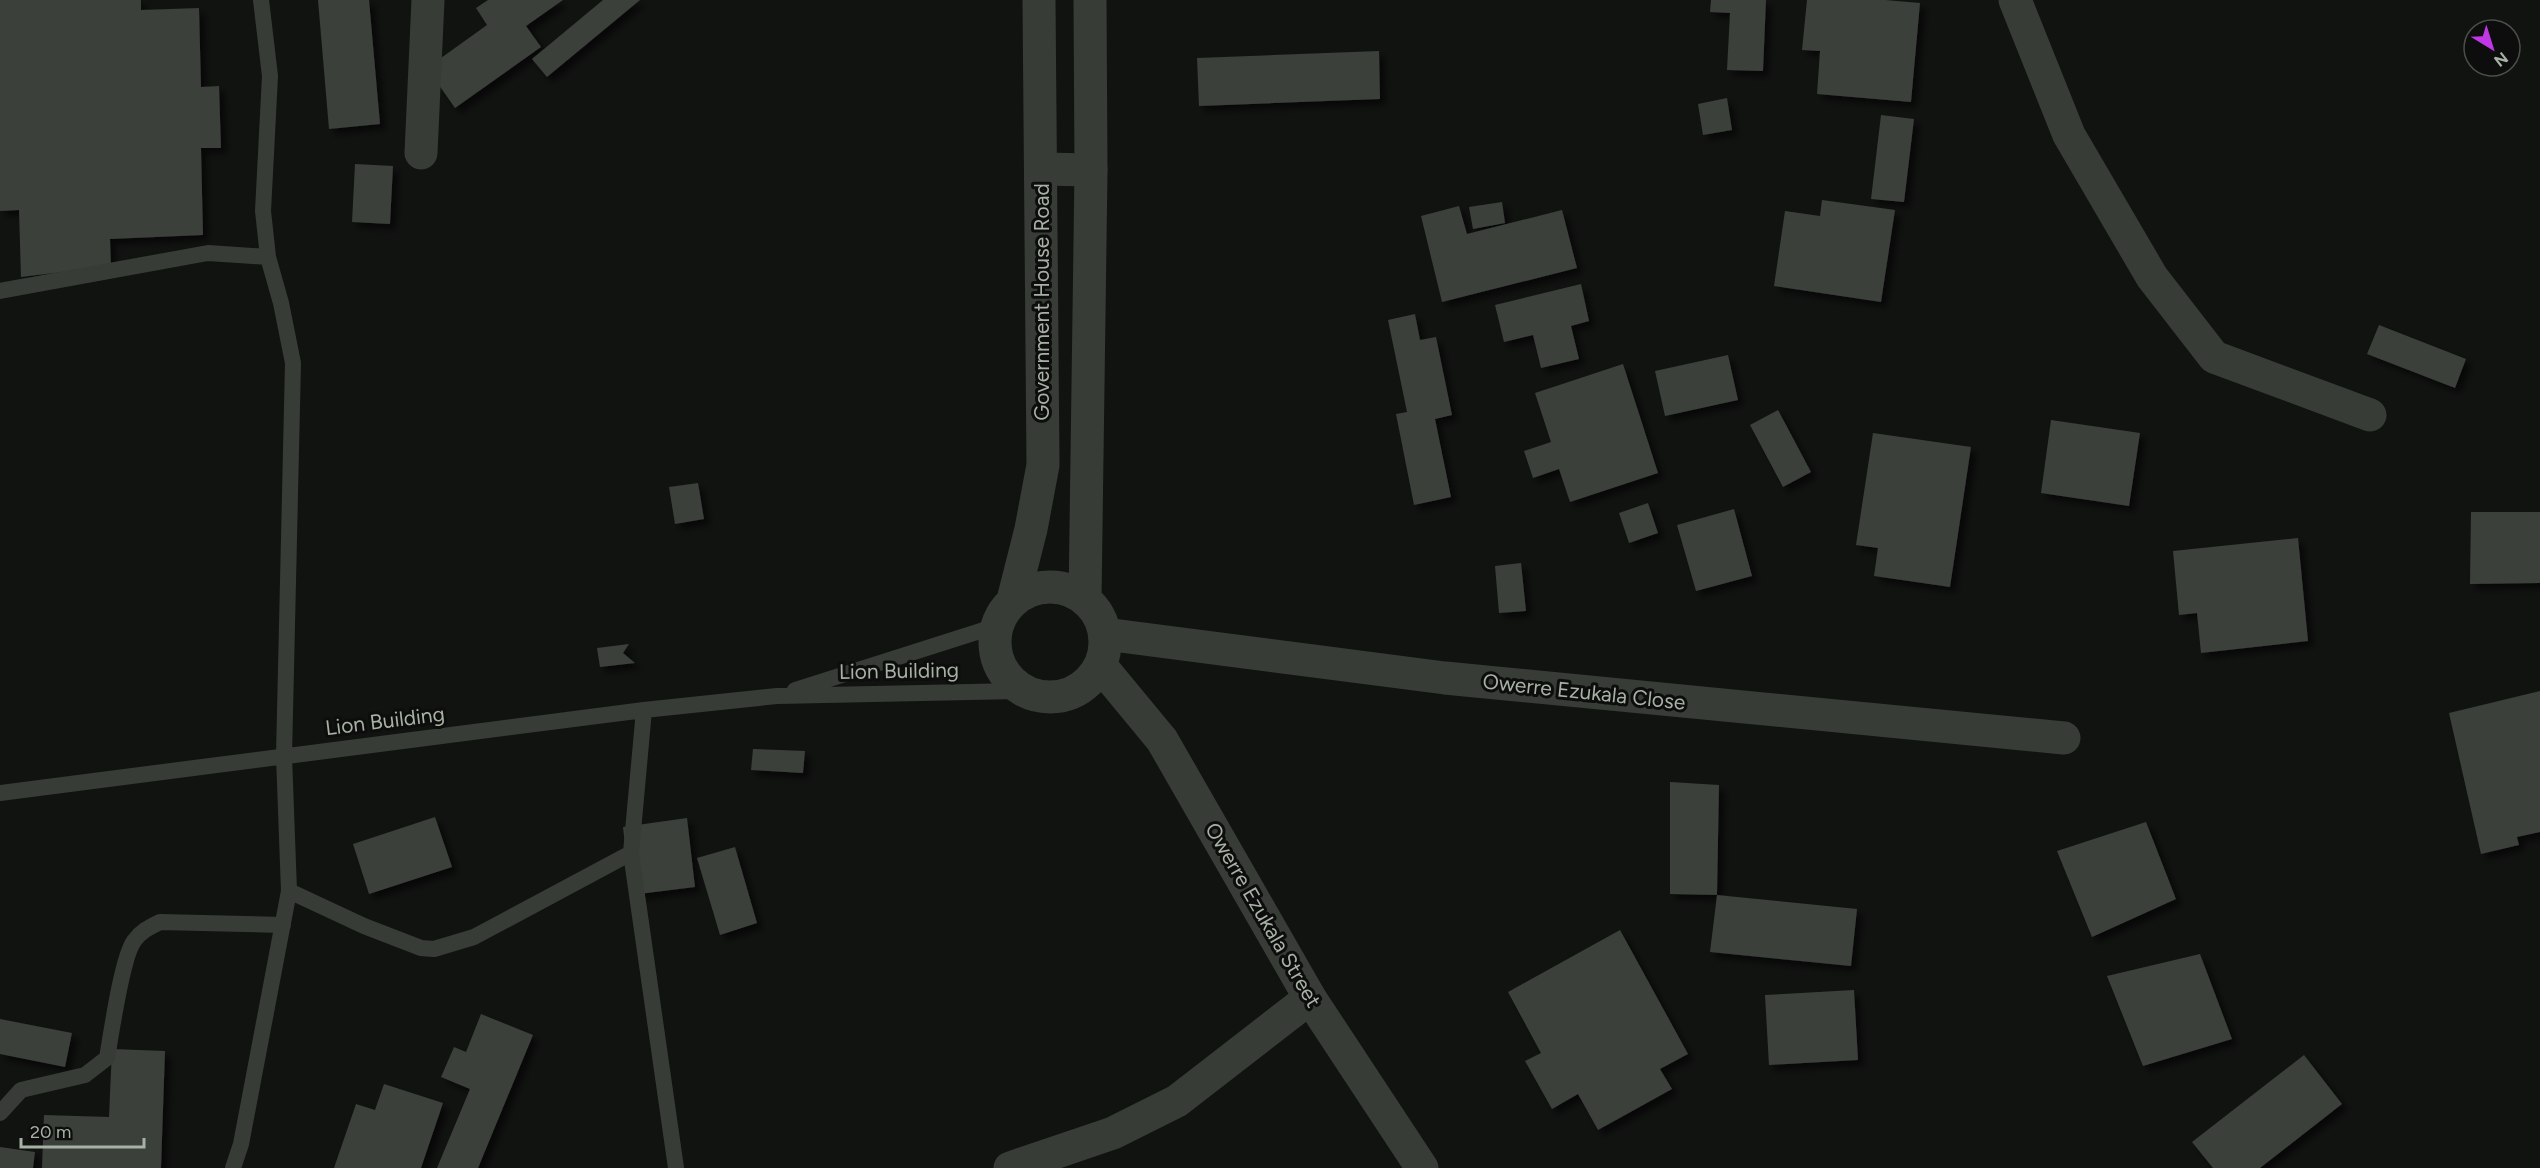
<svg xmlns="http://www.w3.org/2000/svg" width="2540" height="1168" font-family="Figtree,sans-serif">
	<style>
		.building { fill: #3b3f3b; filter: url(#shadow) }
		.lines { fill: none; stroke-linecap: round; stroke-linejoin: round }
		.service { stroke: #383c37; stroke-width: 16 }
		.minor { stroke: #383c37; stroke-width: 33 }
		.tertiary { stroke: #383c37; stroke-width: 33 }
		.labels { text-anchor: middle; stroke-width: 6; stroke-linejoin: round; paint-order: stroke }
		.street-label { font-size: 21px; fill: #a6b2a3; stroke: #0c0d0c }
	</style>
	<defs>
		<filter id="shadow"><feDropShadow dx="5.5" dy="5.5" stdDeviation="3" flood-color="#0009"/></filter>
	</defs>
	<rect width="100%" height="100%" fill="#111311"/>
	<path class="building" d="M 0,0 L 141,0 L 141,10 L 199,8 L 201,87 L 219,86 L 221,148 L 201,148 L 203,235 L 110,239 L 111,266 L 21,277 L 19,210 L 0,211 Z
		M 318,0 L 369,0 L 380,124 L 329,129 Z
		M 488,0 L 563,0 L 526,26 L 541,47 L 455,108 L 427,68 L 487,25 L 476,8 Z
		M 603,0 L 640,0 L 547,77 L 532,59 Z
		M 1711,0 L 1766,0 L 1763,71 L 1727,70 L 1730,13 L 1710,12 Z
		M 1807,0 L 1885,0 L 1920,3 L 1911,102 L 1817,94 L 1820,51 L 1802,50 Z
		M 1379,51 L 1380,99 L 1199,106 L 1197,58 Z
		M 1727,98 L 1732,130 L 1703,135 L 1698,104 Z
		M 1881,115 L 1914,119 L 1904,202 L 1871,199 Z
		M 355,164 L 393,166 L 390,224 L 352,222 Z
		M 1822,200 L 1895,210 L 1881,302 L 1774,286 L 1785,211 L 1820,216 Z
		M 1502,202 L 1505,223 L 1473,229 L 1469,207 Z
		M 1459,206 L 1467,234 L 1562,210 L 1577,268 L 1442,302 L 1421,216 Z
		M 1581,284 L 1589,321 L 1571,326 L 1579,359 L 1541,368 L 1533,335 L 1504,342 L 1495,305 Z
		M 1415,314 L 1420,340 L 1436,337 L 1452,415 L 1435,419 L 1451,497 L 1414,505 L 1396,414 L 1407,412 L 1388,320 Z
		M 2379,325 L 2466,359 L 2455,388 L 2367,354 Z
		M 1728,355 L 1738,400 L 1665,416 L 1655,371 Z
		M 1623,364 L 1658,473 L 1570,502 L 1559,469 L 1533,478 L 1524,451 L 1551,442 L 1535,393 Z
		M 1778,410 L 1811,472 L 1783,487 L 1750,425 Z
		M 2051,420 L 2140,433 L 2129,506 L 2041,493 Z
		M 1873,433 L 1971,447 L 1950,587 L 1874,576 L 1878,548 L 1856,545 Z
		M 698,483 L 704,519 L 675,524 L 669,487 Z
		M 1648,503 L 1658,533 L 1629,543 L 1619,513 Z
		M 1734,509 L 1752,576 L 1696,591 L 1677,525 Z
		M 2471,512 L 2540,512 L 2540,583 L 2470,584 Z
		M 2298,538 L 2308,641 L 2201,653 L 2197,613 L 2179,615 L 2173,551 Z
		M 1521,563 L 1526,611 L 1499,613 L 1495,566 Z
		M 629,644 L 623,653 L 635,663 L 600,667 L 597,648 Z
		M 2540,691 L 2540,832 L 2517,837 L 2519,845 L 2481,854 L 2449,713 Z
		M 753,749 L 805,751 L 803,773 L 751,770 Z
		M 1670,782 L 1719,785 L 1717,895 L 1857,909 L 1851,966 L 1710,952 L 1717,895 L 1670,894 Z
		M 435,817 L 452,867 L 369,894 L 353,844 Z
		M 687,818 L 695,887 L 631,895 L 623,827 Z
		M 2146,822 L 2176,899 L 2092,937 L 2057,851 Z
		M 735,847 L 757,923 L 720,935 L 697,858 Z
		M 1620,930 L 1688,1054 L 1660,1069 L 1672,1089 L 1598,1130 L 1578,1094 L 1552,1109 L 1525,1061 L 1541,1053 L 1508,992 Z
		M 2200,954 L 2232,1039 L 2143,1066 L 2107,976 Z
		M 1854,990 L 1858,1060 L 1769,1065 L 1765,995 Z
		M 481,1014 L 533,1035 L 478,1168 L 437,1168 L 470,1089 L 441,1077 L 454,1047 L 466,1052 Z
		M 0,1019 L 72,1033 L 65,1067 L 0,1054 Z
		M 112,1049 L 165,1051 L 161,1168 L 42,1168 L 44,1115 L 109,1117 Z
		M 2304,1055 L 2342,1104 L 2260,1168 L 2213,1168 L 2192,1142 Z
		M 384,1084 L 443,1103 L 421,1168 L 334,1168 L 356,1104 L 375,1110 Z
		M 0,1147 L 35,1152 L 33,1168 L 0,1168 Z"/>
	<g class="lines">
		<path class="service" d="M 261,0 L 270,76 L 263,211 L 268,257
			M 0,291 L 208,253 L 268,257 L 281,303 L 293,363 L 284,756 L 289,891 L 241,1144 L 233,1168
			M 795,690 L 996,626
			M 644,710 L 631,853 L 676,1168
			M 0,793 L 644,710 L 777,696 L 1022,691
			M 289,891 L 364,926 L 421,948 L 434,949 L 474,937 L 631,853
			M 0,1113 L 21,1090 L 85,1075 L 107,1058 C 111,1035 122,957 134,941 C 141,931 150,927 160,922 L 283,925"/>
		<path class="minor" d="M 2015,0 L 2069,135 L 2152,277 L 2214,357 L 2370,415
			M 421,153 L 428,0
			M 1042,169 L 1091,170
			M 1105,634 L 1445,678 L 2064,738
			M 1010,1168 L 1113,1133 L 1177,1101 L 1310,998"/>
		<path class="tertiary" d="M995 642a55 55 0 1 1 110 0a55 55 0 1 1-110 0Z
			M 1013,600 L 1031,529 L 1043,465 L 1039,0
			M 1085,600 L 1091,170 L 1090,0
			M 1100,665 L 1162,740 L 1310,998 L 1422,1168"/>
	</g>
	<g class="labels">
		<g class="street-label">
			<text transform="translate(1042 302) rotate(-90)" y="7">Government House Road</text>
			<text transform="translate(899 671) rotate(-1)" y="7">Lion Building</text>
			<text transform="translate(1584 692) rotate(6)" y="7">Owerre Ezukala Close</text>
			<text transform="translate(385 721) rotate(-7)" y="7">Lion Building</text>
			<text transform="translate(1263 915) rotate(60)" y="7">Owerre Ezukala Street</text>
		</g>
	</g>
	<g transform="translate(2492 48) rotate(142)"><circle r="28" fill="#0c0d0c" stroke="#4a4f48" stroke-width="1.5"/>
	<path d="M0-4.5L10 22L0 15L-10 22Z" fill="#bf38e4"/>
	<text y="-9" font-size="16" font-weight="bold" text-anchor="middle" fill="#a6b2a3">N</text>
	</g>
	<path d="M21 1138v9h123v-9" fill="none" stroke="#a6b2a3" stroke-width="3"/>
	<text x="30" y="1138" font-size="18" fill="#a6b2a3" stroke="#0c0d0c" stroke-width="4.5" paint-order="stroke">20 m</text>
</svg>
